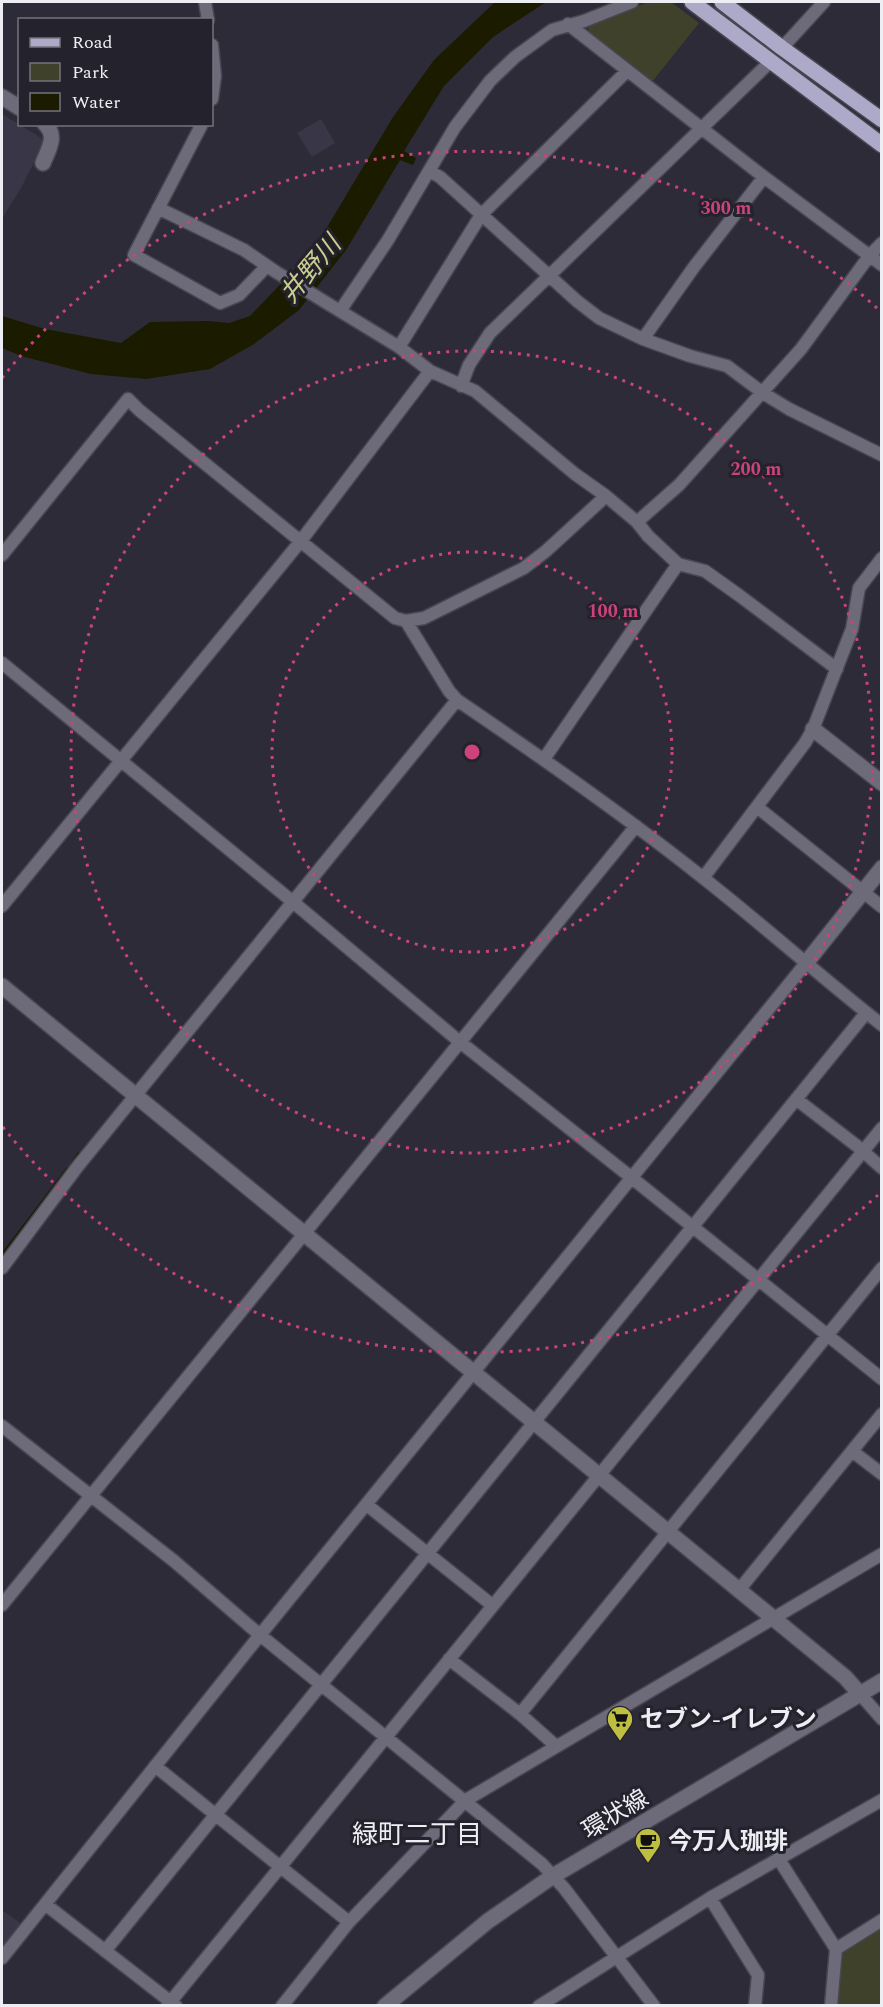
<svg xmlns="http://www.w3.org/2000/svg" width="883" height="2007" font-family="Spectral,'Noto Sans JP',serif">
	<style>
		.built { fill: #383647 }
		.green { fill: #40412a }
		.water { fill: #1b1b00 }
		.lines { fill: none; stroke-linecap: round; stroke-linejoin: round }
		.stream { stroke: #1b1b00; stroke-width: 4 }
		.minor-casing { stroke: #484651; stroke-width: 15 }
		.tertiary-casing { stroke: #484651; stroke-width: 18 }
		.primary-casing { stroke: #484651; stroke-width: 18 }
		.minor { stroke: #6d6b7a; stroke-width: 12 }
		.tertiary { stroke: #6d6b7a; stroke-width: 15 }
		.primary { stroke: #ada9c8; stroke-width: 15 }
		.ring { fill: none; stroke: #cb437a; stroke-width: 3; stroke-dasharray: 3 6 }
		.labels { text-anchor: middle; stroke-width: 6; stroke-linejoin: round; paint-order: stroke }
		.poi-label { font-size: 24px; font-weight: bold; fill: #ededf4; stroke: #23222d; text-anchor: start }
		.street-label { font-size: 24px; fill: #ededf4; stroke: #23222d }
		.water-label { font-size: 26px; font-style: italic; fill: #cbcd8f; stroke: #23222d }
		.neighbourhood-label { font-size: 26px; fill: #ededf4; stroke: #23222d }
		.centre { fill: #cb437a; stroke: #23222d; stroke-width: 3 }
		.ring-label { font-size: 18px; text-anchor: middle; font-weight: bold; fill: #cb437a; stroke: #23222d; stroke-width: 6; stroke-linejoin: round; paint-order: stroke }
	</style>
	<rect width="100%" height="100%" fill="#2d2b37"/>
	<path class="built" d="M 2,114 L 41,138 L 44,143 L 21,188 L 2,219 Z
		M 321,119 L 335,143 L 312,157 L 297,133 Z
		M 2,1910 L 22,1924 L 2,1949 Z"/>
	<path class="green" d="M 648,2 L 671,2 L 699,23 L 651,83 L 588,32 L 589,26 Z
		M 881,1927 L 881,2005 L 836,2006 L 839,1958 L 844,1951 Z"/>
	<path class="water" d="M 495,2 L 546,2 L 493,37 L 444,86 L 404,151 L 416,158 L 413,165 L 400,160 L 346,250 L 299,310 L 254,344 L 210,369 L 146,379 L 91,374 L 21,356 L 2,348 L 2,316 L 45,329 L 121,343 L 150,322 L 208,321 L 229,323 L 250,316 L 299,265 L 326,229 L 393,117 L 434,60 Z"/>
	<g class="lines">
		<path class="stream" d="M 73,1163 L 79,1154
			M 2,1256 L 68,1169"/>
		<g class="minor-casing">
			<path id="minor" d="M 205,2 L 208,20
				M 568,24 L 764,177 L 882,265
				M 212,45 L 215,76 L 212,99
				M 782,48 L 824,2
				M 202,124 L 134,255 L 220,303 L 239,295 L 267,266
				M 429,171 L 440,177 L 577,301 L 599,318 L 643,339 L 690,356 L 727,366 L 763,393 L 789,409 L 882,455
				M 158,208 L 244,250 L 276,272 L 399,347 L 430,371 L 475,391 L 575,474 L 606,496 L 637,522 L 648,536 L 678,564 L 544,759
				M 340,311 L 388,240 L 455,127 L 490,81 L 515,57 L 552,30 L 584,21 L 632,2
				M 643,339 L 694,267 L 764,177
				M 399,347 L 481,215 L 627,71
				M 461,386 L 469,365 L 490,333 L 770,62
				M 637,522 L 679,485 L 801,349 L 870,255 L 882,243
				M 2,555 L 128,399 L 139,410 L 395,618 L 406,621 L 424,618 L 524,568 L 546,551 L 606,496
				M 678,564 L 705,571 L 740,596 L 837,669
				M 406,621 L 449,691 L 457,700 C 541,757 623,814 702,877 C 763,925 821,977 882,1025
				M 2,663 L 293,902 L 460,1042 L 632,1178 L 882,1379
				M 757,807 L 882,907
				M 703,878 L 805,743 L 813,729 L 852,629 L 859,588 L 882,558
				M 2,906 L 300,542 L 430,371
				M 796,1099 L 857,1146 L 882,1168
				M 2,1268 L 78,1166 L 457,700
				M 2,1426 L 174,1561 L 260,1635 L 542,1864 L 564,1888 L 654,2006
				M 852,1451 L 882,1474
				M 367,1505 L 492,1605
				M 739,1590 L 882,1414
				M 2,1605 L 636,826
				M 449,1659 L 520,1714 L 556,1746
				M 860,1694 L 882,1719
				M 520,1714 L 882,1268
				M 155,1766 L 349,1922
				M 778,1858 L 836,1949 L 831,2006
				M 710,1898 L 758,1975 L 755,2006
				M 45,1904 L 176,2006
				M 836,1949 L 882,1920
				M 105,1951 L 866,1013
				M 2,1958 L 260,1635 L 806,963
				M 167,2006 L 882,1128
				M 282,2006 L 349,1922 L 466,1800 L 882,1554
				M 539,2006 L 710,1898 L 882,1800"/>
		</g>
		<g class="tertiary-casing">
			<path id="tertiary" d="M 2,97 L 20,108
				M 43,163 C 48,150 58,136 45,124
				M 813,729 L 882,783
				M 806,963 L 882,868
				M 2,986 L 845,1677 L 860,1694
				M 385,2006 L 488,1921 L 553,1876 L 882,1681"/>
		</g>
		<g class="primary-casing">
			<path id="primary" d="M 692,2 L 882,145
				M 722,2 L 782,48 L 882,120"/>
		</g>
		<use href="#minor" class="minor"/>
		<use href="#tertiary" class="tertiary"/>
		<use href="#primary" class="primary"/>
	</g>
	<g class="ring">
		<circle cx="472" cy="752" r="200"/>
		<circle cx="472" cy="752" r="401"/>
		<path d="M878 1195A601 601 0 0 1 2 1126M2 378A601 601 0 0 1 878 309"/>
	</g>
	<defs>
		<g id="supermarket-pin" transform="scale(1.35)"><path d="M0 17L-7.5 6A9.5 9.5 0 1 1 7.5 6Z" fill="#bebf42" stroke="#23222d"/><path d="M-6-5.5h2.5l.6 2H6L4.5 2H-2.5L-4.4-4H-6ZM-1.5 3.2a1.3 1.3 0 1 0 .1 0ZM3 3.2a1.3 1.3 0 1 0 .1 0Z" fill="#111"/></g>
		<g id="cafe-pin" transform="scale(1.35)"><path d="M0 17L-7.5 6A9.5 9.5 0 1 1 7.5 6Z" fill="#bebf42" stroke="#23222d"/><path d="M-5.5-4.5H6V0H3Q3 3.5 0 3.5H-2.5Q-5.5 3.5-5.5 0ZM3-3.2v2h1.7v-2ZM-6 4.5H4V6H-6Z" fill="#111"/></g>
	</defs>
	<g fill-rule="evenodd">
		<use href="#supermarket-pin" x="620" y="1719"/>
		<use href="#cafe-pin" x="648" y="1841"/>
	</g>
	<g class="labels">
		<g class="poi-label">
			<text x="640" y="1727">セブン-イレブン</text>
			<text x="668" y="1849">今万人珈琲</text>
		</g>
		<g class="street-label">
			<text transform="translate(615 1814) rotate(-31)" y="8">環状線</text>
		</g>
		<g class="water-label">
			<text transform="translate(310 269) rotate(-50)" y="9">井野川</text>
		</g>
		<g class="neighbourhood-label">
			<text x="417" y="1843">緑町二丁目</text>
		</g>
	</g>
	<circle cx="472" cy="752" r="9" class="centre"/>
	<g class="ring-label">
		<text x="726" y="214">300 m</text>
		<text x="756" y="475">200 m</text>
		<text x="613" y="617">100 m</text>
	</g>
	<rect width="883" height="2007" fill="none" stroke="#ededf4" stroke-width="6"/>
	<rect x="18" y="18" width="195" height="108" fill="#23222d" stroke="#74737d" stroke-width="1.5"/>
	<rect x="30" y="38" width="30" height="9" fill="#ada9c8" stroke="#74737d" stroke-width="1.5"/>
	<text x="72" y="48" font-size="18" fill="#ededf4">Road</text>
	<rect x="30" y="63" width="30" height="18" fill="#40412a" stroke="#74737d" stroke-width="1.5"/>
	<text x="72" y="78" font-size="18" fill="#ededf4">Park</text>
	<rect x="30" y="93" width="30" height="18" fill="#1b1b00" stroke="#74737d" stroke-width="1.5"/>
	<text x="72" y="108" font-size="18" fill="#ededf4">Water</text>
</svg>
